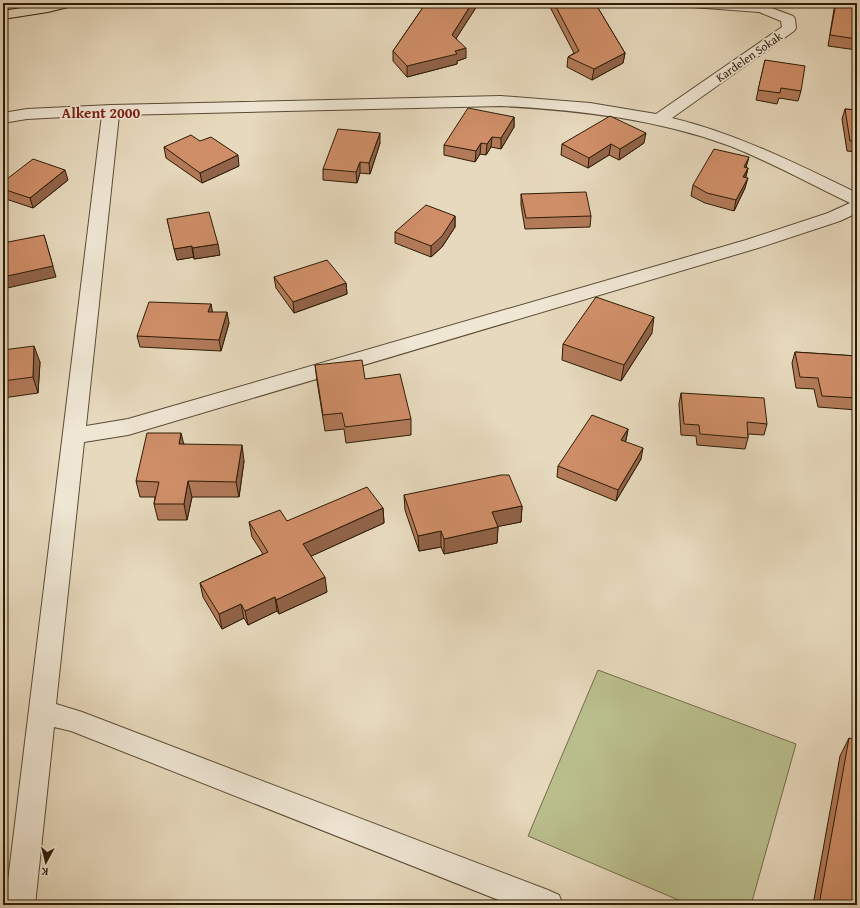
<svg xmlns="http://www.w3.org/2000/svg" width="860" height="908" font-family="'Gentium Book Plus',serif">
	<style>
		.green { fill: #babe8d; stroke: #736d49 }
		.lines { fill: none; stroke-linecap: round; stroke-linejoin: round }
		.minor-casing { stroke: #5b4b33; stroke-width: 2 }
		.major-casing { stroke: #2c1c05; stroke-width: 2 }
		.minor { fill: #efe6d4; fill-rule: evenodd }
		.major { fill: #e7d9bd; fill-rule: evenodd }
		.wall { fill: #b27a59; stroke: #2c1c05 }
		.shaded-wall { fill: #916349; stroke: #2c1c05 }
		.building { fill: #cf8e68; stroke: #2c1c05 }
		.labels { text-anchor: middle; stroke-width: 3.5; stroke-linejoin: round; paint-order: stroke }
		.far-street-label { font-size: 12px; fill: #2c1c05; stroke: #efe6d4 }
		.far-district-label { font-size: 15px; font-weight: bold; fill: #7a1f14; stroke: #efe6d4 }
	</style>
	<rect width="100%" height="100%" fill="#e7d9bd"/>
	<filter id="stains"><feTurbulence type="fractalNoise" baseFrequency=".005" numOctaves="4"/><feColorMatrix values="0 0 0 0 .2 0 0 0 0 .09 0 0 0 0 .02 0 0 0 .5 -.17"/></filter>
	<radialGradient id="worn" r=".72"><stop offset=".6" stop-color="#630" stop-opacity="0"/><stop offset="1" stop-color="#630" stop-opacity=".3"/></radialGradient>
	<path class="green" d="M 598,670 L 796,744 L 751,905 L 690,905 L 528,836 Z"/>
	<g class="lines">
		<g class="minor-casing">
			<path id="minor" d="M 685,3 L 761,4 L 793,16 L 795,19 L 796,28 L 794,31 L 672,118 C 738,134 797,164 857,193 L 857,213 L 840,221 L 758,248 L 128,435 L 84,442 L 56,704 L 82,712 L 548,890 L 559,895 L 563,905 L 511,905 L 71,731 L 54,727 L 35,905 L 5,905 L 102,115 L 27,119 L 3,123 L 3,113 L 27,109 L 111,105 L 501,96 L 590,103 L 656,114 L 782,27 L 781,21 L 759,12 L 692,7 L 687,6 ZM 501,106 C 579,110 656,119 730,146 C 771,162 810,184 850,203 L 828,213 L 746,240 L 128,419 L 86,426 L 119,115 Z"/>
		</g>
		<g class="major-casing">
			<path id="major" d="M 51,3 L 74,3 L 72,6 L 48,12 L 3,19 L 3,11 Z"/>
		</g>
		<use href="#minor" class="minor"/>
		<use href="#major" class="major"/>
	</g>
	<path class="wall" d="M 426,3 L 475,3 L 475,9 L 456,38 L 466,58 L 457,61 L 457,64 L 407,77 L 393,61 L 393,51 Z
		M 551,3 L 595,3 L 625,53 L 623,63 L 592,80 L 567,67 L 568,57 L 574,53 L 551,9 Z
		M 835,3 L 857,3 L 857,50 L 828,46 Z
		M 765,60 L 801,91 L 798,101 L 779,98 L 777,104 L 756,100 Z
		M 845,109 L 857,110 L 857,152 L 847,151 L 842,119 Z
		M 514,117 L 514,127 L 501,149 L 491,147 L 486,155 L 480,154 L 475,162 L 444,155 L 444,145 Z
		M 200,141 L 239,166 L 202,183 L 166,158 L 164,147 Z
		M 380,143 L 370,174 L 360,173 L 357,183 L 323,180 L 323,169 Z
		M 644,143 L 619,160 L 609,155 L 588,168 L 561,155 L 562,144 Z
		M 746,168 L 748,168 L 746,177 L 745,188 L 734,211 L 705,203 L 691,196 L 693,185 Z
		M 68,180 L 33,208 L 3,198 L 3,182 Z
		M 521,194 L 591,216 L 590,227 L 525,229 L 521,205 Z
		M 455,216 L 455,227 L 442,247 L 431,257 L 395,243 L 395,232 Z
		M 167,219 L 220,255 L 194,259 L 194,257 L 177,260 Z
		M 274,277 L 346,283 L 347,294 L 294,313 L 276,288 Z
		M 211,304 L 212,312 L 229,323 L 221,351 L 140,347 L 137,336 Z
		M 652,333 L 621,381 L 562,360 L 563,344 Z
		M 3,350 L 40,362 L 38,393 L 3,398 Z
		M 795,352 L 857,356 L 857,410 L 818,407 L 814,389 L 796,388 L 792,363 Z
		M 315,365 L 365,379 L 411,419 L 411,435 L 346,443 L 344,429 L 325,431 L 317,381 Z
		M 681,393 L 767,424 L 764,435 L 748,434 L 748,438 L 745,449 L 697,445 L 696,436 L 681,435 L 679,404 Z
		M 628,429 L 626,440 L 625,442 L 641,459 L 616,501 L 557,477 L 558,466 Z
		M 184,444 L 244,461 L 239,497 L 192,497 L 187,520 L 158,520 L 154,504 L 155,497 L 140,497 L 136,481 Z
		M 404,495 L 522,506 L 521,522 L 498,526 L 497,543 L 444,554 L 441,547 L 419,551 L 405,510 Z
		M 383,508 L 384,523 L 311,556 L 327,592 L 279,614 L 277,611 L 248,625 L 244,618 L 222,629 L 203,597 L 200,583 L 263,554 L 252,537 L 249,522 L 287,521 Z
		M 849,738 L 857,905 L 813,905 L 840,756 Z"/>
	<path class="shaded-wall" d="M 472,3 L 475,3 L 475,9 L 452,45 L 452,35 Z
		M 466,48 L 466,58 L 457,61 L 457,64 L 407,77 L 407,66 L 455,51 Z
		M 625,53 L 623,63 L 592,80 L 594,69 Z
		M 514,117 L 514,127 L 501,149 L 501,138 Z
		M 380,133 L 380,143 L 370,174 L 369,163 Z
		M 646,133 L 644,143 L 619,160 L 620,149 Z
		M 492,137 L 491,147 L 486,155 L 487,144 Z
		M 481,143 L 480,154 L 475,162 L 476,151 Z
		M 611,144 L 609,155 L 588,168 L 589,158 Z
		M 238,155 L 239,166 L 202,183 L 200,173 Z
		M 749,157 L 746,168 L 744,167 Z
		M 360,162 L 360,173 L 357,183 L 356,172 Z
		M 748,168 L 745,179 L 743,177 Z
		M 65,170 L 68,180 L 33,208 L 30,198 Z
		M 748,178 L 745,188 L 734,211 L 736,200 Z
		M 455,216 L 455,227 L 442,247 L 431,257 L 431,246 Z
		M 44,235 L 56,277 L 3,289 L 3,277 Z
		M 218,244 L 220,255 L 194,259 L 192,248 Z
		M 192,246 L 194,257 L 177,260 L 174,249 Z
		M 346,283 L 347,294 L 294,313 L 293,302 Z
		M 211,304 L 213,315 L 208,312 Z
		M 227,312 L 229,323 L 221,351 L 219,340 Z
		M 654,317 L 652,333 L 621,381 L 624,365 Z
		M 34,346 L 40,362 L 38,393 L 33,377 Z
		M 628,429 L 626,440 L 619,451 L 621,440 Z
		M 181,433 L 185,449 L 179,444 Z
		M 242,445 L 244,461 L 239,497 L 236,482 Z
		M 643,448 L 641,459 L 616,501 L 618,490 Z
		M 188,481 L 192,497 L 187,520 L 184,504 Z
		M 522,506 L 521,522 L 491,528 L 492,512 Z
		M 383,508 L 384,523 L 305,559 L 303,544 Z
		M 498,527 L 497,543 L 444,554 L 444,539 Z
		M 441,531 L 441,547 L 419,551 L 418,536 Z
		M 325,577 L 327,592 L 279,614 L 276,600 Z
		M 275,597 L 277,611 L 248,625 L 245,611 Z
		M 241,604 L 244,618 L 222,629 L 219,614 Z"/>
	<path class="building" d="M 426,3 L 472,3 L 452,35 L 466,48 L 455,51 L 457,54 L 407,66 L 393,51 Z
		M 554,3 L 595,3 L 625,53 L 594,69 L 568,57 L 579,51 Z
		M 836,3 L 857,3 L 857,39 L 830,35 Z
		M 765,60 L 805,66 L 801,91 L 781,88 L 780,93 L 758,90 Z
		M 468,108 L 514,117 L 501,138 L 492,137 L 487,144 L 481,143 L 476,151 L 444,145 Z
		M 845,109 L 857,110 L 857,141 L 850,141 Z
		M 610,116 L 646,133 L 620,149 L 611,144 L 589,158 L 562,144 Z
		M 338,129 L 380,133 L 369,163 L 360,162 L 356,172 L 323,169 Z
		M 191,135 L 200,141 L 211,137 L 238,155 L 200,173 L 164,147 Z
		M 714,149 L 749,157 L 744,167 L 748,168 L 743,177 L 748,178 L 736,200 L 707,193 L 693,185 Z
		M 33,159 L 65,170 L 30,198 L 3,189 L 3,182 Z
		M 586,192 L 591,216 L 526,218 L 521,194 Z
		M 426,205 L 455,216 L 442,236 L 431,246 L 395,232 Z
		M 209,212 L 218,244 L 192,248 L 192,246 L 174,249 L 167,219 Z
		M 44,235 L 53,266 L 3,277 L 3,243 Z
		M 327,260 L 346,283 L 293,302 L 274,277 Z
		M 596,297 L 654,317 L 624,365 L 563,344 Z
		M 149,302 L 211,304 L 208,312 L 227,312 L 219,340 L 137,336 Z
		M 34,346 L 33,377 L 3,381 L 3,350 Z
		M 795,352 L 857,356 L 857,398 L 822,396 L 818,378 L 800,377 Z
		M 362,360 L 365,379 L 400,374 L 411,419 L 345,427 L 342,413 L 323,415 L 315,365 Z
		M 681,393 L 764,398 L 767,424 L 747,422 L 748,438 L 700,434 L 699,425 L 684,424 Z
		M 592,415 L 628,429 L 621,440 L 643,448 L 618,490 L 558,466 Z
		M 147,433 L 181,433 L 179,444 L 242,445 L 236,482 L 188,481 L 184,504 L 154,504 L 159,482 L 136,481 Z
		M 501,475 L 509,475 L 522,506 L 492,512 L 498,527 L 444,539 L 441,531 L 418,536 L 404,495 Z
		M 367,487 L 383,508 L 303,544 L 325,577 L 276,600 L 275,597 L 245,611 L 241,604 L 219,614 L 200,583 L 268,552 L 249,522 L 280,510 L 287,521 Z
		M 849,738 L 857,740 L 857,905 L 819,905 Z"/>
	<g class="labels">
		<g class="far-street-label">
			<text transform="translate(749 57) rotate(-35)" y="4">Kardelen Sokak</text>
		</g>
		<g class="far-district-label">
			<text x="101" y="118">Alkent 2000</text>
		</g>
	</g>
	<rect width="860" height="908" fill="none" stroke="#e7d9bd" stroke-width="16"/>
	<rect x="4" y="4" width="852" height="900" fill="none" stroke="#2c1c05" stroke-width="2"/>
	<rect x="8" y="8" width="844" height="892" fill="none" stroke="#2c1c05"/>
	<g transform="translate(46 862) rotate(187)" stroke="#efe6d4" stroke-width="3" paint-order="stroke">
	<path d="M0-3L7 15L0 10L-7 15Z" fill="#2c1c05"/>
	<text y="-6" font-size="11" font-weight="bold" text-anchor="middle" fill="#2c1c05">K</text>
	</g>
	<rect width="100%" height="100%" filter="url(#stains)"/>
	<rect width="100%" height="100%" fill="url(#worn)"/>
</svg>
